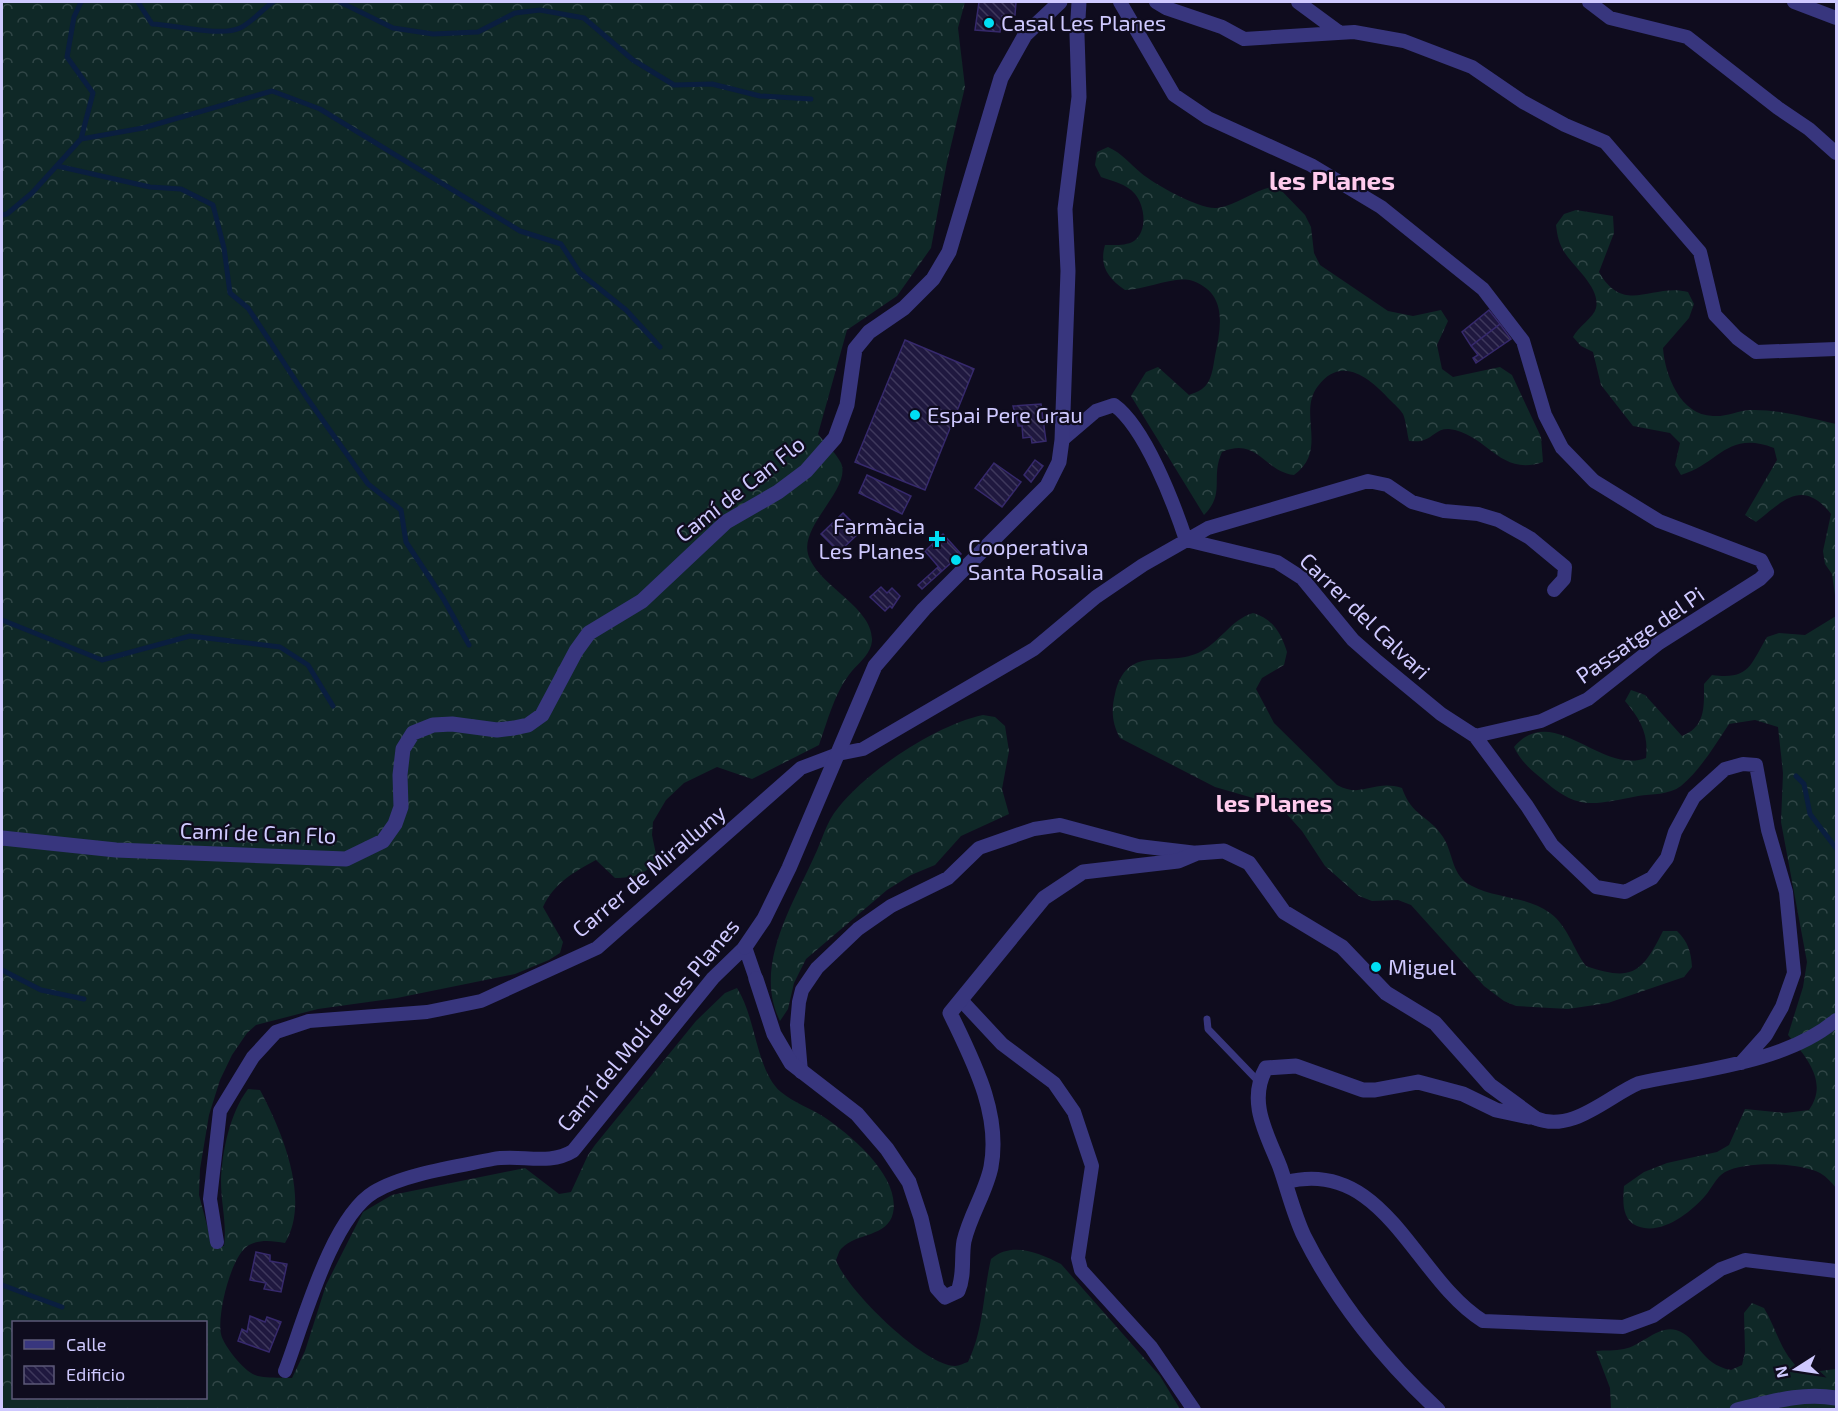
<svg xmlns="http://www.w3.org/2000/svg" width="1838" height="1411" font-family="'Exo 2',sans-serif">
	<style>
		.forest { fill: url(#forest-crowns); fill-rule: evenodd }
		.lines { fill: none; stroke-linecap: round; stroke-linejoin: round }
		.stream { stroke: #0a1e3f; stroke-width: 5 }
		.building { fill: url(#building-back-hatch); stroke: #36296c; stroke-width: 1.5 }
		.service { stroke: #38367e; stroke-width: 7 }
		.minor { stroke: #38367e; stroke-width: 14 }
		.tertiary { stroke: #38367e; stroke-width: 15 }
		.poi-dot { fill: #00def4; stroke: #0f0c1e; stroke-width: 2 }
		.labels { text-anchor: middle; stroke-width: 4.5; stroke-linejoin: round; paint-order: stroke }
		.poi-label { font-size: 22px; fill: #cfc9ff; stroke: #0f0c1e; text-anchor: start }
		.street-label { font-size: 22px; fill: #cfc9ff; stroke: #0f0c1e }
		.neighbourhood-label { font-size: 24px; font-weight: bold; fill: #ffcbed; stroke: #0f0c1e }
		.quarter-label { font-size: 26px; font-weight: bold; fill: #ffcbed; stroke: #0f0c1e }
	</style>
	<defs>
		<pattern id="forest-crowns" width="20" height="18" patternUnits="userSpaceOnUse" patternTransform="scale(1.5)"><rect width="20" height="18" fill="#0f2827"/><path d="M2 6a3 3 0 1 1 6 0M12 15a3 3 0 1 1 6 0" fill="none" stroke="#314647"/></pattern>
		<pattern id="building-back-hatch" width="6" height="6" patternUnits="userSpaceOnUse" patternTransform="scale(1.5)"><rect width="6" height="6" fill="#1f183f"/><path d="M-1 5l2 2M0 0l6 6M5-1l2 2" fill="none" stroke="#3e385c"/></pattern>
	</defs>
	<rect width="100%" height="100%" fill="#0f0c1e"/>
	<path class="forest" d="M 2,2 L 965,2 L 958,28 L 965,87 L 947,162 L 931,248 L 897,296 L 847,330 L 818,434 C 825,443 836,453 841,463 C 852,488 800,525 808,554 C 817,586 874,607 872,641 C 871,653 860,662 852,671 C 835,691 828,720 819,745 L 752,779 L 717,767 L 684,783 L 666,800 L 653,822 L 652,835 L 657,859 C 646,875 634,878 615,878 L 596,860 C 574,872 554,883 543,907 L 563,942 L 560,953 L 549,960 L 515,974 L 397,998 L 318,1009 L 256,1025 L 247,1033 L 232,1055 L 220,1080 L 209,1115 L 200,1169 L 199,1195 L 212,1244 L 224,1246 C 227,1224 221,1204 221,1181 C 222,1151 230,1113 248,1089 L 260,1090 C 282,1131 311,1200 285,1243 C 274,1241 260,1239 249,1245 C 231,1255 217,1314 221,1334 C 223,1345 244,1371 255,1375 C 265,1379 281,1377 292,1378 L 305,1351 L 326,1285 L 363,1212 L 392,1195 L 525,1168 L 559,1194 L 571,1192 L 588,1155 L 595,1145 L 696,1021 L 725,993 L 737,988 C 756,1017 756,1071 781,1092 C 794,1103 810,1108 824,1117 C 851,1135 901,1177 893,1213 C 888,1237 856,1233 842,1248 C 839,1250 838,1256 836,1260 C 846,1289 923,1365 955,1366 C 959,1366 964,1363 968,1362 C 984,1329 983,1293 991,1259 C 1012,1241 1039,1253 1061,1264 L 1160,1376 L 1180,1409 L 2,1409 ZM 14,1322 L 206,1322 L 206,1398 L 14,1398 Z
		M 1108,147 C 1123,154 1129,163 1141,173 C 1154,184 1200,210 1217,208 C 1239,205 1256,188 1277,186 L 1305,215 L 1311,227 L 1314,253 L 1320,265 L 1388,311 L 1413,316 L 1441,310 L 1448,321 L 1437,345 L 1442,369 L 1453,377 L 1500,367 L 1512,375 L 1541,437 L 1543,462 C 1499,477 1488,434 1449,429 C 1438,428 1433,437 1424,440 C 1420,442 1413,441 1409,441 C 1407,433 1406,421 1403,414 C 1400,409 1394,404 1390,400 C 1371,379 1342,354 1318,386 C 1297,413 1329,450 1294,475 C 1262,470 1258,437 1222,452 C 1210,478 1226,493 1204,515 L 1131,396 L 1146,372 L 1158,367 L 1189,395 C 1193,393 1198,392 1202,389 C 1212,382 1213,367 1215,356 C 1221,327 1228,294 1193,281 C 1174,275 1147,290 1125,290 C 1108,278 1099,266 1105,245 C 1114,245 1126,246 1134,241 C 1148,231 1145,206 1135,194 C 1127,184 1112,181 1101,177 L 1095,165 L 1097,152 Z
		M 1576,210 L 1613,216 L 1614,233 L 1599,272 C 1624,316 1652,283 1688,292 L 1694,304 L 1689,318 L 1663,348 C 1665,375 1680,415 1713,416 C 1726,417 1737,411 1750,410 C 1777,409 1810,418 1836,424 L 1836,602 L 1832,574 L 1825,564 L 1823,551 L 1831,514 C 1802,477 1782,502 1756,522 L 1745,515 L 1777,460 L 1774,448 C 1727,430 1719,464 1681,475 L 1675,465 L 1680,443 L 1670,433 L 1633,426 L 1601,385 L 1593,352 L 1581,346 L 1573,337 C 1578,327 1594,317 1596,308 C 1601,286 1570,265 1562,248 C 1558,240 1557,233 1556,225 L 1564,214 Z
		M 1253,613 C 1273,619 1281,633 1287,652 L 1284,665 L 1262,678 L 1256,689 L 1274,723 L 1337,785 C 1363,799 1373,779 1402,788 C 1412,817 1429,815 1443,837 C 1454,854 1451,876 1472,886 C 1497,899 1527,896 1550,913 C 1568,926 1573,949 1586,966 C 1632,982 1642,973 1663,931 L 1677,931 C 1688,942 1691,951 1692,967 L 1684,977 L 1608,1003 L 1568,1009 L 1516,1006 L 1504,1001 L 1484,986 L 1411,905 L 1398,900 L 1372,901 L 1359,896 L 1325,866 L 1302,831 L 1284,811 L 1260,800 L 1215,787 L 1120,738 C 1112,723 1111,710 1115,694 C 1127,643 1164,668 1198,653 C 1220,643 1230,620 1253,613 Z
		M 1836,616 L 1836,1188 C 1832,1183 1827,1177 1820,1173 C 1800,1162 1745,1161 1725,1172 C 1716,1177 1712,1188 1705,1196 C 1690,1213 1661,1236 1637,1226 C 1621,1219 1623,1200 1624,1186 L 1644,1172 L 1667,1163 L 1717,1152 L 1729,1145 L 1745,1109 L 1785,1113 L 1809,1110 C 1829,1082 1806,1057 1788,1035 L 1803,987 L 1807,962 L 1781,822 L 1783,773 L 1778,727 L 1755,720 L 1729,724 C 1715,745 1701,769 1681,786 C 1669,795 1652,794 1638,796 C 1591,805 1578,811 1541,778 C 1530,769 1520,760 1514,747 C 1553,701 1601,775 1646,758 C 1649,734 1640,719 1625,701 L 1631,690 L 1645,695 L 1682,736 C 1706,727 1704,706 1704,684 L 1712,675 C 1750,680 1750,665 1767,637 L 1779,633 L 1805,635 Z
		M 983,715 L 995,717 L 1005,726 L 1009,751 L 1002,789 L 1009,814 L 961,836 L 935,865 L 911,875 L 887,890 L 806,959 L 794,983 L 788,1009 L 780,1021 C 753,967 792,906 814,857 C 822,841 826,822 838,808 C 868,770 936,725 983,715 Z
		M 1752,1303 L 1764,1308 C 1778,1332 1781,1355 1804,1373 L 1836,1369 L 1836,1409 L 1611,1409 L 1610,1388 L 1596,1351 C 1605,1350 1615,1351 1624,1349 C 1641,1346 1658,1325 1676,1330 C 1699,1337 1699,1364 1731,1370 L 1742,1365 L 1745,1352 L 1744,1313 Z"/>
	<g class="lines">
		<path class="stream" d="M 138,2 L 152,24 C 176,25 221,37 240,28 C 251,23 263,9 273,2
			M 340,2 L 393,28 L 433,34 L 478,32 L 515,13 L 540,10 L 584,18 L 633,60 L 674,85 L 712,84 L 760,96 L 811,99
			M 81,139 L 143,128 L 272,91 L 320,109 L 520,231 L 561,244 L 580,273 L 626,310 L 660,347
			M 57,166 L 150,187 L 181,189 L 213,205 L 224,248 L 230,293 L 248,308 L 307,398 L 368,484 L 401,510 L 406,542 L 443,598 L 469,645
			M 2,215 L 7,214 L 32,193 L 81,139 L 93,93 L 67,57 L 74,17 L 81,2
			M 2,620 L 102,660 L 190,636 L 280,647 L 308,665 L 333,706
			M 1796,776 L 1804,784 L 1810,814 L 1836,848
			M 2,970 L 41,990 L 84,999
			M 2,1285 L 62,1307"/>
	</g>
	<path class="building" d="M 979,2 L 1016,2 L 1015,15 L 1002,16 L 1000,32 L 975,30 Z
		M 1489,310 L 1500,324 L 1471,346 L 1462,332 Z
		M 1500,324 L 1511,339 L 1476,363 L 1473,358 L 1478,355 L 1471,346 Z
		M 905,340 L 974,369 L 925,490 L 855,462 Z
		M 1041,404 L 1046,441 L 1032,443 L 1031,437 L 1023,438 L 1022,426 L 1018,426 L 1013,406 Z
		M 1035,460 L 1043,466 L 1031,482 L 1024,475 Z
		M 994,463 L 1021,482 L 1002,507 L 975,488 Z
		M 867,475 L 911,496 L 902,514 L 859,493 Z
		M 843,513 L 861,531 L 839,552 L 821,534 Z
		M 943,534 L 961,554 L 942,571 L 925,551 Z
		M 938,567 L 942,571 L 922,589 L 918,585 Z
		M 881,587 L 887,593 L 892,588 L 900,596 L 892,608 L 890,606 L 885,611 L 870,597 Z
		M 256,1252 L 270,1255 L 270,1261 L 287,1264 L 281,1292 L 264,1289 L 266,1283 L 250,1280 Z
		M 250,1316 L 265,1322 L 267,1317 L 281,1322 L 269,1352 L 238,1341 L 242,1329 L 247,1332 Z"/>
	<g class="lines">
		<path class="service" d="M 1207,1019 L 1208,1029 L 1259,1082"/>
		<path class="minor" d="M 1120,2 L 1174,95 L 1208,118 L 1311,165 L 1381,207 L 1483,289 L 1523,341 L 1545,415 L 1562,448 L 1594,481 L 1659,521 L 1761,560 L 1767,572 L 1760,579 L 1659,643 L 1588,699 L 1541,721 L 1475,736
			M 1156,2 L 1166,8 L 1222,27 L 1244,39 L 1354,32 L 1404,41 L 1472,67 L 1523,102 L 1565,125 L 1605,142 L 1700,252 L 1715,315 L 1737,338 L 1756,352 L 1836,349
			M 1298,2 L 1340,33
			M 1589,2 L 1610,18 L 1687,37 L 1778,108 L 1809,129 L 1836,153
			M 1794,2 L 1836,18
			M 1062,440 L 1096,411 L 1114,405 C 1145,427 1174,504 1186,540
			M 1186,540 L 1277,562 L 1302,578 L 1353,640 L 1378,662 L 1441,714 L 1475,736 L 1527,806 L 1552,845 L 1596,887 L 1625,892 L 1652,878 L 1667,858 L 1675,832 L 1694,797 L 1725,769 L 1743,764 L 1756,765 L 1768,830 L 1786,892 L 1794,973 L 1782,1007 L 1766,1035 L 1741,1063
			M 961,1000 L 1002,1044 L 1054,1083 L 1074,1112 L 1092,1166 L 1078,1258 L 1081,1270 L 1151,1347 L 1194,1410
			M 801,1072 L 797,1025 L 799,1002 L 802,990 L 817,968 L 858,929 L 891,906 L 948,878 L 979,848 L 1034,829 L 1060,825 L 1138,846 L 1197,853
			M 1535,1118 C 1572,1134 1608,1096 1639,1083 C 1701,1070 1787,1062 1836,1020
			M 1286,1182 C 1385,1157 1414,1278 1483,1321 L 1623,1327 L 1653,1316 L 1721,1269 L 1745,1260 L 1836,1271
			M 217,1242 L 210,1199 L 220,1111 L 253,1057 L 276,1032 L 309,1021 L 427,1012 L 481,1001 L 597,948 L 801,768 L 838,754 L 863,749 L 1034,649 L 1096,597 L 1143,565 L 1208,528 L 1368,481 L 1387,485 L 1412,502 L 1444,511 L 1478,514 L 1498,520 L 1530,538 L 1565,567 L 1564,579 L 1554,590
			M 285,1371 C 303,1324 331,1218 374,1192 C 403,1174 459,1166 493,1159 C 520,1154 549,1166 573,1151 L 713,978 L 745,947 L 756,979"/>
		<path class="tertiary" d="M 2,838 L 116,850 L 346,859 L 383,841 L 395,824 L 401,807 L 400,775 L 403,749 L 413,733 L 433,725 L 452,724 L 497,730 L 514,728 L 528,725 L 542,715 L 576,651 L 589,633 L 642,601 L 726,522 L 778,492 L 806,471 L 835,438 L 847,405 L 855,349 L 869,332 L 904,308 L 933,279 L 949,252 L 1001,78 L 1025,35 L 1060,2
			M 745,947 L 764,919 L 789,868 L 875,666 L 924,609 L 1047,486 L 1059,462 L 1062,440 L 1068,271 L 1065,209 L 1079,97 L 1077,35 L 1079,2
			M 756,979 L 774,1034 L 791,1063 L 857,1114 L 887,1149 L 909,1182 L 921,1218 L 937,1288 L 945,1297 L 958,1291 C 965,1274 961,1258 964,1241 C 970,1215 986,1192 991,1167 C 1001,1113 973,1061 950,1013 L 1044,898 L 1083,872 L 1178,861 L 1197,853 L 1224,851 L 1249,863 L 1284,912 L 1342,947 L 1386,993 L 1435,1023 L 1490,1085 L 1535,1118
			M 1438,1410 C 1385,1361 1336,1300 1304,1236 C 1294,1215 1288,1190 1280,1167 C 1267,1134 1247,1102 1266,1068 L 1296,1066 L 1363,1090 L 1375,1090 L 1418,1082 L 1463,1094 L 1496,1110 L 1529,1117
			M 1737,1410 C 1771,1402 1802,1392 1836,1398"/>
	</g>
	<g class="poi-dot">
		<circle cx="989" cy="23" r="6"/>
		<circle cx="915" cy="415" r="6"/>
		<path d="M934 530h6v6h6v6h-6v6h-6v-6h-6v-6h6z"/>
		<circle cx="956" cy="560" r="6"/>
		<circle cx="1376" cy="967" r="6"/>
	</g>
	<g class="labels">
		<g class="poi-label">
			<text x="1001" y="31">Casal Les Planes</text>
			<text x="927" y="423">Espai Pere Grau</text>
			<text x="925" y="534" text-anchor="end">Farmàcia<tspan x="925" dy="25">Les Planes</tspan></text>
			<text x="968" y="555">Cooperativa<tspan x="968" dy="25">Santa Rosalia</tspan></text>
			<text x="1388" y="975">Miguel</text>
		</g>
		<g class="street-label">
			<text transform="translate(740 489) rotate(-38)" y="8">Camí de Can Flo</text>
			<text transform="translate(1365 616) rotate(44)" y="8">Carrer del Calvari</text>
			<text transform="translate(1640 635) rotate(-35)" y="8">Passatge del Pi</text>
			<text transform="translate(258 833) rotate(2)" y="8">Camí de Can Flo</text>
			<text transform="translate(649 871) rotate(-40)" y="8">Carrer de Miralluny</text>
			<text transform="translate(648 1025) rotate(-50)" y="8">Camí del Molí de les Planes</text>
		</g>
		<g class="neighbourhood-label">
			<text x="1274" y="812">les Planes</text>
		</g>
		<g class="quarter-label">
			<text x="1332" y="190">les Planes</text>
		</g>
	</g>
	<rect width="1838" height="1411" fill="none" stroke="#cfc9ff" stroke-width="6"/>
	<rect x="12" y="1321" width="195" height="78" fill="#0f0c1e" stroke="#5c5878" stroke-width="1.5"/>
	<rect x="24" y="1340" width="30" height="9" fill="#38367e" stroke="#5c5878" stroke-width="1.5"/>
	<text x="66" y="1351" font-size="18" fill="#cfc9ff">Calle</text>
	<rect x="24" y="1366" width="30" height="18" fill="url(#building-back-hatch)" stroke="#5c5878" stroke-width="1.5"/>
	<text x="66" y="1381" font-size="18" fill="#cfc9ff">Edificio</text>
	<g transform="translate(1796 1369) rotate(258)" stroke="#0f0c1e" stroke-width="4.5" paint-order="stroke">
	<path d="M0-4.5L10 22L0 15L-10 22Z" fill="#cfc9ff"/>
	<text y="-9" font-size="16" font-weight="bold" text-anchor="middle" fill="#cfc9ff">N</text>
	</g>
</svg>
